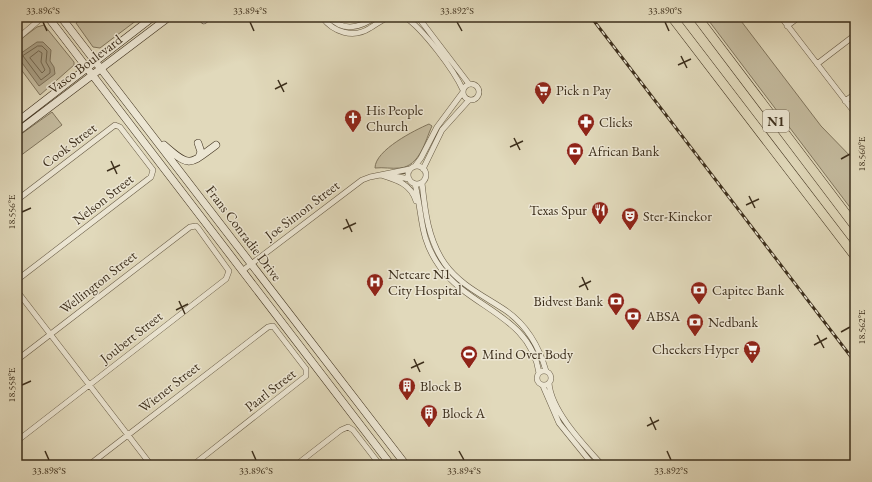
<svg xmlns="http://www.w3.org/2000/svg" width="872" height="482" font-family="'EB Garamond',serif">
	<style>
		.green { fill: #c5bca0; stroke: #81765e }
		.water { fill: #a99f85; stroke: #7e725b }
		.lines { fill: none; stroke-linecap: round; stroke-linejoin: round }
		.shore { stroke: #736750; stroke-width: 1 }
		.minor-casing { stroke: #665a44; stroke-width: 6 }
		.secondary-casing { stroke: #3d2f1c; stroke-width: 8 }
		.motorway-casing { stroke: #3d2f1c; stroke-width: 10 }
		.minor { stroke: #ece6d3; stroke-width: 5 }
		.secondary { stroke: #ece6d3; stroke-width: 7 }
		.motorway { stroke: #e1d9bb; stroke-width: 9 }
		.rail-casing { stroke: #3d2f1c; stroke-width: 3 }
		.rail { stroke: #ece6d3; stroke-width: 1.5; stroke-dasharray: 4.5; stroke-linecap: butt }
		.ticks { fill: none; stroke: #3d2f1c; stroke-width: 1.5 }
		.labels { text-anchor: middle; stroke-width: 3; stroke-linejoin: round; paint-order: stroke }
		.shield { fill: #ece6d3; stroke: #726653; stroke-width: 1 }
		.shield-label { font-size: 13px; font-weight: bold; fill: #3d2f1c }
		.street-label { font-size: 14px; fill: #3d2f1c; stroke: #ece6d3 }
		.poi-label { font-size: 14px; fill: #3d2f1c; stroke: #ece6d3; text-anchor: start }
		.neatline { fill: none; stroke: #3d2f1c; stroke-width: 1.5 }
		.ticks-label { font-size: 10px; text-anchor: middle; fill: #3d2f1c }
	</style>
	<rect width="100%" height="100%" fill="#e1d9bb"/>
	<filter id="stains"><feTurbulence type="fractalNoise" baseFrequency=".005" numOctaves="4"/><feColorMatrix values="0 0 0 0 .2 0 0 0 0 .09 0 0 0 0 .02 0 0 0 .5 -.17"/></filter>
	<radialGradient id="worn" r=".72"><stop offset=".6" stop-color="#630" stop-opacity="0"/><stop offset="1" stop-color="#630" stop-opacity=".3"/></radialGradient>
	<path class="green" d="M 84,17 L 141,17 L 100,48 L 93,47 L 76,23 Z
		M 706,17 L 738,17 L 821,126 L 855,161 L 855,214 Z
		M 44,25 L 74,62 L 74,65 L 40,95 L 17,64 L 17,42 L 37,27 Z
		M 52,112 L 62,125 L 20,156 L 17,153 L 17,137 Z
		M 429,124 L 432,126 C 425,141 420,166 400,168 C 392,169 383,167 375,168 C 375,150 415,130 429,124 Z"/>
	<path class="water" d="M 37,42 L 43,42 L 51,50 L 50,61 L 54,67 L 55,74 L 39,86 L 17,56 Z"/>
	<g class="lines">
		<path class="shore" d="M 38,46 L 42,46 L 47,51 L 46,62 L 50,69 L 50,73 L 41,80 L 23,56 Z
			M 39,51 L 42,53 L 41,62 L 45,70 L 42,73 L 30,58 Z"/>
		<g class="minor-casing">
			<path id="minor" d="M 322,17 C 333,32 353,39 370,28 C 377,24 382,19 390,17
				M 329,17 C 343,32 360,28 375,17
				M 405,17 C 423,29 454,70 463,90
				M 418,17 L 469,84
				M 781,17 L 855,113
				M 787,26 L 799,17
				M 17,39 L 38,21 L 37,17
				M 817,64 L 855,35
				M463 92a8 8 0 1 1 16 0a8 8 0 1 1-16 0Z
				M 845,101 L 855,94
				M408 175a9 9 0 1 1 18 0a9 9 0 1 1-18 0Z
				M 415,166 L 421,158 L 437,127 L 463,92
				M 423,169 L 442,130 L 469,100
				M 381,175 C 397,180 411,184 416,201
				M 389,175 L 409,179
				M 422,183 C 425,211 428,240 445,264 C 460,285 484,296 505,310 C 527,325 539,346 546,371
				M 415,184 C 423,216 419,238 440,267 C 470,309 530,315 539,373
				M 17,200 L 115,125 L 120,127 L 153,170 L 151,177 L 17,280
				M 242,271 L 362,180 L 370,177 L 410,169
				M 17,291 L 151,465
				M 17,360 L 190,227 L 196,226 L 198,228 L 229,271 L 226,279 L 17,441
				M537 378a7 7 0 1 1 14 0a7 7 0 1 1-14 0Z
				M 549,383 C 551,411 584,445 602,465
				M 543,386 L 559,423 L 593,465
				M 89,465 L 268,327 L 273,326 L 306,369 L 306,376 L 193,465
				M 296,465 L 341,430 L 348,427 L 353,430 L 380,465"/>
		</g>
		<g class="secondary-casing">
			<path id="secondary" d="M 48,17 L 391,465
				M 61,17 L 406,465
				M 202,17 L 204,20
				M 17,122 L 153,17
				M 17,132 L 169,17
				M 198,143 L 201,152 L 199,157
				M 164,145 C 190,168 189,165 216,145"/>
		</g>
		<g class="motorway-casing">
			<path id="motorway" d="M 672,17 L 855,256
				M 697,17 L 855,226"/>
		</g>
		<use href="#minor" class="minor"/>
		<use href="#secondary" class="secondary"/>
		<use href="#motorway" class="motorway"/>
		<g class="rail-casing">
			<path id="rail" d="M 591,17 L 855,362"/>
		</g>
		<use href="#rail" class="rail"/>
	</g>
	<path class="ticks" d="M 43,22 L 47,31M 250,22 L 254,31M 457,22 L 462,31M 665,22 L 669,31M 681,56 L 687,68M 678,65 L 691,59M 278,80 L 284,92M 275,89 L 287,83M 514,138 L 520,150M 510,147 L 523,141M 841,159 L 850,154M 111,161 L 117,174M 107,171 L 120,165M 749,196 L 755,208M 746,205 L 759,199M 22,212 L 31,208M 346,219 L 352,232M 343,229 L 356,223M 582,277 L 588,290M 579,287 L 591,281M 179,301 L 185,314M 176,310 L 188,304M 841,332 L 850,327M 817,335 L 824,348M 814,345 L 827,338M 414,359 L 420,372M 411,368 L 424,362M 22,385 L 31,381M 650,417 L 656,430M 647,426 L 659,420M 45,451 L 49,460M 252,451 L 256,460M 459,451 L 464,460M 667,451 L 671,460"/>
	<defs>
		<g id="supermarket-pin" transform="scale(0.9)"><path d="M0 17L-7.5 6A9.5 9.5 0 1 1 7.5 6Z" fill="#8f2418" stroke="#ece6d3"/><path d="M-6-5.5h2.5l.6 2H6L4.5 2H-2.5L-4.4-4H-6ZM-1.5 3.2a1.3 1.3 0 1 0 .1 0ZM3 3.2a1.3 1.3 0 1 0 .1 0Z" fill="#fff"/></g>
		<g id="church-pin" transform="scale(0.9)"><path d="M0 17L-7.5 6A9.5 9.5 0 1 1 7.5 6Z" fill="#8f2418" stroke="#ece6d3"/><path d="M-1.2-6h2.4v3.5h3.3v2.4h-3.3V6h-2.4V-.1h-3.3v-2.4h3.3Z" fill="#fff"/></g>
		<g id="pharmacy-pin" transform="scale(0.9)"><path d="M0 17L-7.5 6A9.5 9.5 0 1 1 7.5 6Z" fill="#8f2418" stroke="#ece6d3"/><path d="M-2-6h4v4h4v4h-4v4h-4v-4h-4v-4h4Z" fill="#fff"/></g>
		<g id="bank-pin" transform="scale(0.9)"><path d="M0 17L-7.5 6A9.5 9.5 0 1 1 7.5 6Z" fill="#8f2418" stroke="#ece6d3"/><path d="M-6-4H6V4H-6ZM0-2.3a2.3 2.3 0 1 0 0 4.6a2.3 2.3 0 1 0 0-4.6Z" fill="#fff"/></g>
		<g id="restaurant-pin" transform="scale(0.9)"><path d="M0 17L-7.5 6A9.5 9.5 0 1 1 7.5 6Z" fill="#8f2418" stroke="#ece6d3"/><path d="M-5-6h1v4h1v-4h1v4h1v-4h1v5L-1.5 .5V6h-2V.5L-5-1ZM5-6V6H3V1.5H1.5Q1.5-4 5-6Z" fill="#fff"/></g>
		<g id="theatre-pin" transform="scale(0.9)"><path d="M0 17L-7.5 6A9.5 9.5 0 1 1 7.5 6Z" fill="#8f2418" stroke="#ece6d3"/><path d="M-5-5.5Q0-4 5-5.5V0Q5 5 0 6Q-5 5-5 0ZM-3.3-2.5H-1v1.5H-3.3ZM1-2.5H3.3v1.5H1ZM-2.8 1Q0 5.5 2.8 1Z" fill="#fff"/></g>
		<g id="hospital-pin" transform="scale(0.9)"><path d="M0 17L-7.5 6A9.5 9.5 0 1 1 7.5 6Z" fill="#8f2418" stroke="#ece6d3"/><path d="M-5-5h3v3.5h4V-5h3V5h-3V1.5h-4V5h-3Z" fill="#fff"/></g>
		<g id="stadium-pin" transform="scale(0.9)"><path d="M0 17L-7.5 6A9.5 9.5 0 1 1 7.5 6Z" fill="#8f2418" stroke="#ece6d3"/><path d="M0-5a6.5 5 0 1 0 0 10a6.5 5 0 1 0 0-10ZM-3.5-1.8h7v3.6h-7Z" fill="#fff"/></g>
		<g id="building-pin" transform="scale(0.9)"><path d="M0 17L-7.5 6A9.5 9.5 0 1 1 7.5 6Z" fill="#8f2418" stroke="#ece6d3"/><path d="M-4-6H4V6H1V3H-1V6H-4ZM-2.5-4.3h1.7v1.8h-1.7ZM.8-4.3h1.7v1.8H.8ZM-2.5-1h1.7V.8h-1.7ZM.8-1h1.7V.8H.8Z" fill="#fff"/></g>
	</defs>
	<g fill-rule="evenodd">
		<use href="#supermarket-pin" x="543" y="90"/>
		<use href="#church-pin" x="353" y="118"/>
		<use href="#pharmacy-pin" x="586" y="122"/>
		<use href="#bank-pin" x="575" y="151"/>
		<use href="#restaurant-pin" x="600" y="210"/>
		<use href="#theatre-pin" x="630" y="216"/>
		<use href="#hospital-pin" x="375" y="282"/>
		<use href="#bank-pin" x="699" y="290"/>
		<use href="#bank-pin" x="616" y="301"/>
		<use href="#bank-pin" x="633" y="316"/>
		<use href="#bank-pin" x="695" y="322"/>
		<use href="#supermarket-pin" x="752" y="349"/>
		<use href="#stadium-pin" x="469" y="354"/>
		<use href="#building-pin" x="407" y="386"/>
		<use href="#building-pin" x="429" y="413"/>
	</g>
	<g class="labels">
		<rect class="shield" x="763" y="110" width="26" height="22" rx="3"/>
		<g class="shield-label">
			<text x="776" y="126">N1</text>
		</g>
		<g class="street-label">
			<text transform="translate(85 64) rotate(-37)" y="5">Vasco Boulevard</text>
			<text transform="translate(69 145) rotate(-37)" y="5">Cook Street</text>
			<text transform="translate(103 199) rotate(-38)" y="5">Nelson Street</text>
			<text transform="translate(302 210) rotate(-37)" y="5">Joe Simon Street</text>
			<text transform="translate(244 233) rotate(53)" y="5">Frans Conradie Drive</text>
			<text transform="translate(98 282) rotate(-38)" y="5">Wellington Street</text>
			<text transform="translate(131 337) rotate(-38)" y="5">Joubert Street</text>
			<text transform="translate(169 387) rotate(-38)" y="5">Wiener Street</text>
			<text transform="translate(270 390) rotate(-38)" y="5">Paarl Street</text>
		</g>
		<g class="poi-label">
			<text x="556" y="95">Pick n Pay</text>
			<text x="366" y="115">His People<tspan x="366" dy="16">Church</tspan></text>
			<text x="599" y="127">Clicks</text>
			<text x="588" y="156">African Bank</text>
			<text x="587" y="215" text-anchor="end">Texas Spur</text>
			<text x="643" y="221">Ster-Kinekor</text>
			<text x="388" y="279">Netcare N1<tspan x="388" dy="16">City Hospital</tspan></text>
			<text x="712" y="295">Capitec Bank</text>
			<text x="603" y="306" text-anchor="end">Bidvest Bank</text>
			<text x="646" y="321">ABSA</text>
			<text x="708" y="327">Nedbank</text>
			<text x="739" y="354" text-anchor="end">Checkers Hyper</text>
			<text x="482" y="359">Mind Over Body</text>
			<text x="420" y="391">Block B</text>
			<text x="442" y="418">Block A</text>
		</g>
	</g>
	<rect width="872" height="482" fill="none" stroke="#e1d9bb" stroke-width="44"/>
	<rect x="22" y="22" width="828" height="438" class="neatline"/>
	<g class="ticks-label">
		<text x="43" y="14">33.896°S</text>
		<text x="250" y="14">33.894°S</text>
		<text x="457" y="14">33.892°S</text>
		<text x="665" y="14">33.890°S</text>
		<text transform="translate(861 154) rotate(-90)" y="4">18.560°E</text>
		<text transform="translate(11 212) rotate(-90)" y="4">18.556°E</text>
		<text transform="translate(861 327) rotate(-90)" y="4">18.562°E</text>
		<text transform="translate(11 385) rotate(-90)" y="4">18.558°E</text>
		<text x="49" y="474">33.898°S</text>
		<text x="256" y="474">33.896°S</text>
		<text x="464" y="474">33.894°S</text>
		<text x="671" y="474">33.892°S</text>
	</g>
	<rect width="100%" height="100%" filter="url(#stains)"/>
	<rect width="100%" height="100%" fill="url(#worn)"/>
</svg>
